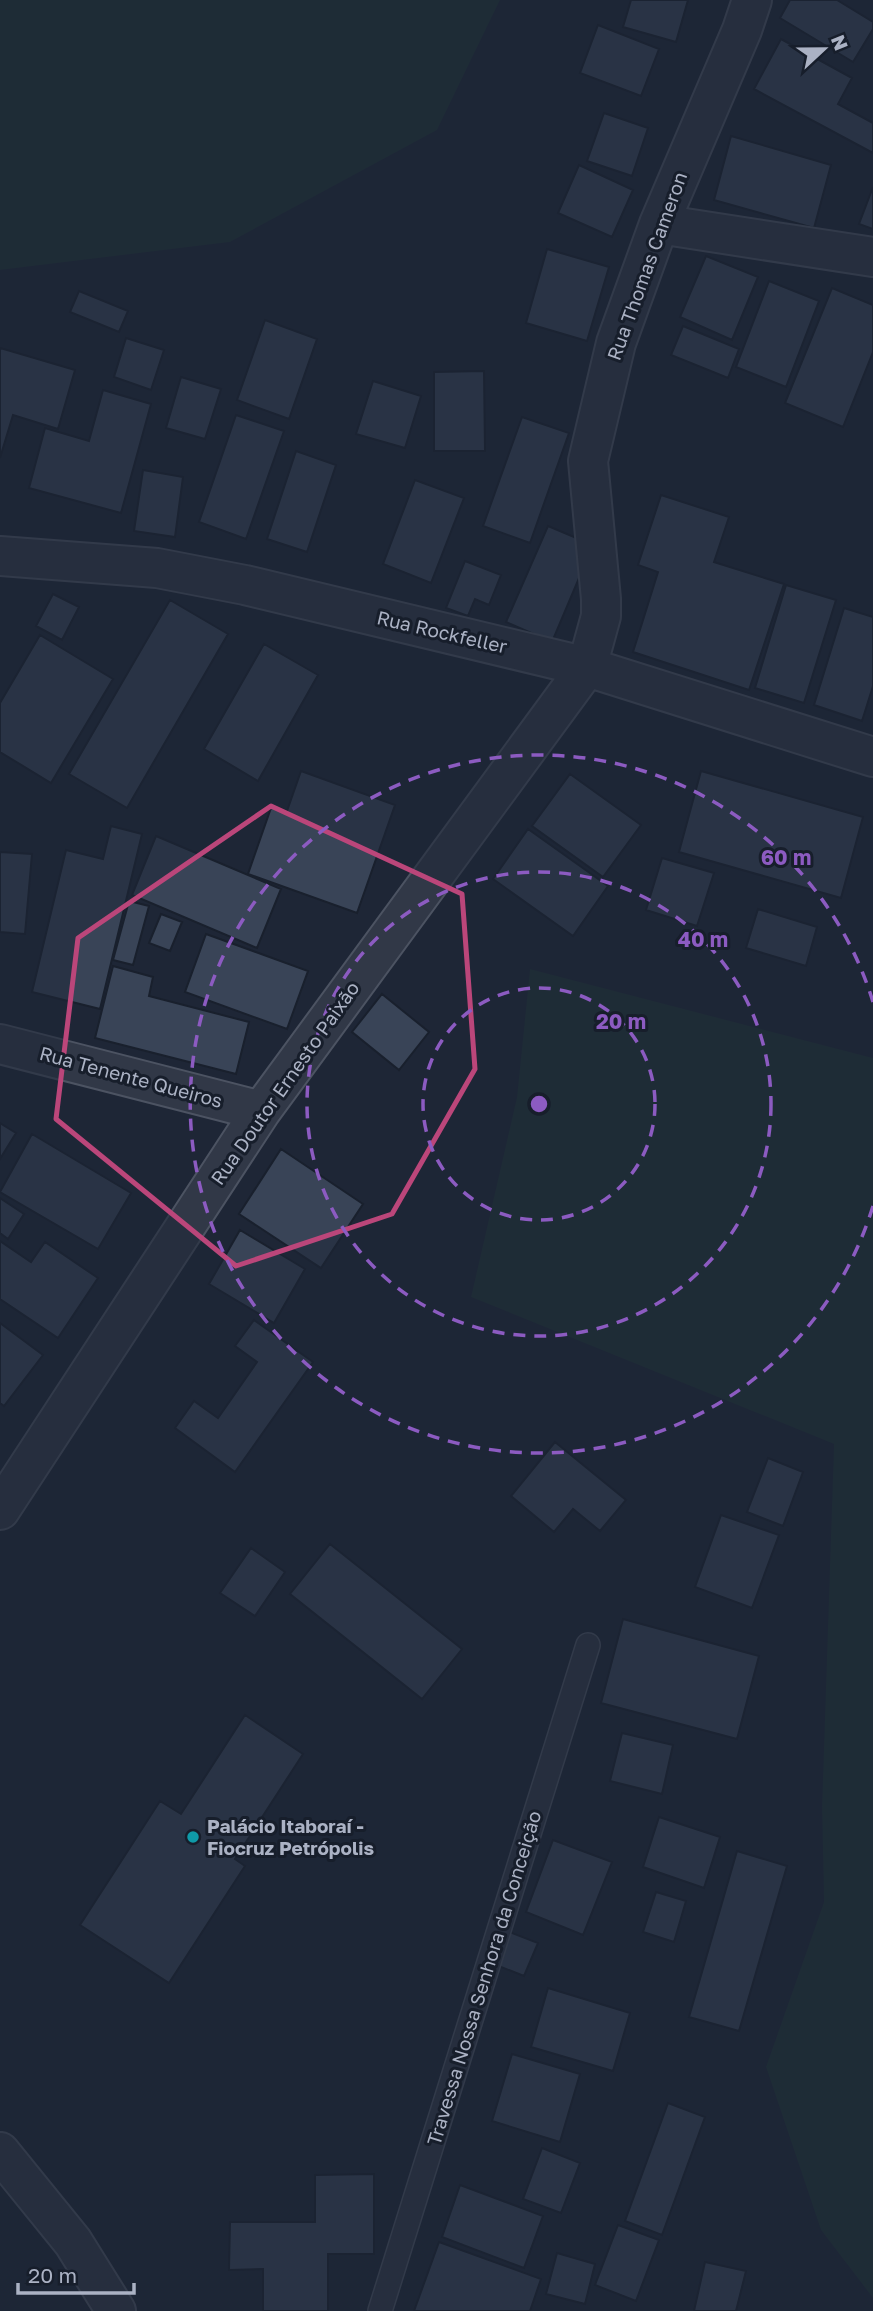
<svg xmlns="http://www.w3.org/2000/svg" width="873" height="2311" font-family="'Golos Text',sans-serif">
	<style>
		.green { fill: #203337 }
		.building { fill: #394457; stroke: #19202d; stroke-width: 2 }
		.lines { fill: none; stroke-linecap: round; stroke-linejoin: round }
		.service-casing { stroke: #4c5362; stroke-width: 26 }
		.minor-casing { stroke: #4c5362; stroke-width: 42 }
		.tertiary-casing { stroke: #4c5362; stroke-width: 42 }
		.service { stroke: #313847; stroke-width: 23 }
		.minor { stroke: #313847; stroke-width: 38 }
		.tertiary { stroke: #313847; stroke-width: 38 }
		.marked { fill: none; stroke: #bb467a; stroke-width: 5; stroke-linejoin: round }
		.ring { fill: none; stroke: #8c5bc1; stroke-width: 3.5; stroke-dasharray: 12 9 }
		.culture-dot { fill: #0f9aa8; stroke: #171e2b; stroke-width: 2.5 }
		.labels { text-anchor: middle; stroke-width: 6; stroke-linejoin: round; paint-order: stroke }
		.street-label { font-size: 19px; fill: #abb2c4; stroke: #171e2b }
		.poi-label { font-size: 19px; font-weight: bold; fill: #abb2c4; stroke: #171e2b; text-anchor: start }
		.centre { fill: #8c5bc1; stroke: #171e2b; stroke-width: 3.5 }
		.ring-label { font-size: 21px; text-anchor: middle; font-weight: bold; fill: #8c5bc1; stroke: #171e2b; stroke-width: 6; stroke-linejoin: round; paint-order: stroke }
	</style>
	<rect width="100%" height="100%" fill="#1e2636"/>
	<path class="green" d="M 0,0 L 500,0 L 437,130 L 230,242 L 0,270 Z
		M 530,969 L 873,1058 L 873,2298 L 821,2230 L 766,2067 L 824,1902 L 822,1807 L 834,1444 L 471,1297 L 517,1097 Z"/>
	<path class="building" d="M 631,0 L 688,0 L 676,42 L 623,27 Z
		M 790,0 L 837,0 L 873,22 L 873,29 L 853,62 L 780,18 Z
		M 598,25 L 659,49 L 641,96 L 580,73 Z
		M 781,39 L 852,78 L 838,104 L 873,123 L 873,153 L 754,89 Z
		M 604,113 L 648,128 L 632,176 L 587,161 Z
		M 731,136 L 831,165 L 814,228 L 714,200 Z
		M 579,165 L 633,190 L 612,237 L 558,213 Z
		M 873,187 L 873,229 L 859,224 Z
		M 547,249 L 609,267 L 587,341 L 526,323 Z
		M 706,256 L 758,277 L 732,340 L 680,317 Z
		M 769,281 L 819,301 L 786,387 L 736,367 Z
		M 832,288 L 873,305 L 873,352 L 843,427 L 785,403 Z
		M 79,291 L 128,311 L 119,332 L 70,312 Z
		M 265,320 L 317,339 L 289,419 L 237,400 Z
		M 683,326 L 739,349 L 728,378 L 671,355 Z
		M 126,338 L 164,350 L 151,390 L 114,377 Z
		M 0,348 L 75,370 L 58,429 L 13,415 L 0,458 Z
		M 484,371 L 485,451 L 434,451 L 434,372 Z
		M 181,377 L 221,389 L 205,439 L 166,428 Z
		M 373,381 L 421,396 L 405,448 L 356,434 Z
		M 103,390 L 151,404 L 121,513 L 29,488 L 45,428 L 89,441 Z
		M 236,415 L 284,431 L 246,539 L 199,522 Z
		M 522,417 L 569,433 L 530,543 L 483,526 Z
		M 296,451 L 336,465 L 307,552 L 267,539 Z
		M 143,470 L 183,477 L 175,537 L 134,531 Z
		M 415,480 L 464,498 L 431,583 L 383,564 Z
		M 661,495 L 729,517 L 714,562 L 784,584 L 749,690 L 633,652 L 658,572 L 638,565 Z
		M 548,526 L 593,545 L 552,642 L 506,622 Z
		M 465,561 L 501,575 L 489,605 L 475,599 L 468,616 L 446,608 Z
		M 786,585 L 836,600 L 804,703 L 755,688 Z
		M 53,594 L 79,607 L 62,640 L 36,626 Z
		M 170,600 L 228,634 L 127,808 L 69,774 Z
		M 844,608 L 873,617 L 873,686 L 862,721 L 814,705 Z
		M 40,635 L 113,679 L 51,783 L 0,752 L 0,703 Z
		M 264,644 L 318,675 L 258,781 L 204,749 Z
		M 301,771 L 395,805 L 357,913 L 248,874 L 272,805 L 287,811 Z
		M 701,771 L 863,817 L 841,898 L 679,852 Z
		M 570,774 L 641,825 L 603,877 L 532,826 Z
		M 111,826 L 142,834 L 100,1009 L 32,992 L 66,850 L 103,859 Z
		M 528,829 L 608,886 L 573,936 L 493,879 Z
		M 156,836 L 281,889 L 257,948 L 132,895 Z
		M 0,852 L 32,854 L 25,934 L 0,932 Z
		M 662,858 L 714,873 L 697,926 L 646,910 Z
		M 129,901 L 149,906 L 133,965 L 113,960 Z
		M 758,909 L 817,927 L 806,966 L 746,948 Z
		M 161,914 L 182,922 L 170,951 L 149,943 Z
		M 206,934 L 308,971 L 287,1029 L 185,992 Z
		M 113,966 L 153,977 L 149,996 L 249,1022 L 236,1074 L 95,1038 Z
		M 382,994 L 429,1032 L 399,1070 L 352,1032 Z
		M 0,1123 L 16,1133 L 0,1159 Z
		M 32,1134 L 131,1193 L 98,1249 L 0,1192 Z
		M 281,1149 L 363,1204 L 321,1268 L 239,1214 Z
		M 0,1198 L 24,1214 L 8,1239 L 0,1233 Z
		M 240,1230 L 305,1269 L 274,1323 L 209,1284 Z
		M 0,1241 L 31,1262 L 45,1242 L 98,1278 L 58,1338 L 0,1299 Z
		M 254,1320 L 313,1362 L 235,1472 L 175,1428 L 194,1401 L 218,1418 L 257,1362 L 235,1346 Z
		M 0,1323 L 43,1355 L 4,1406 L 0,1403 Z
		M 555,1442 L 626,1500 L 600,1531 L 573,1509 L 554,1532 L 511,1496 Z
		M 768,1458 L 803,1472 L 783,1526 L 747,1512 Z
		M 721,1515 L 779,1535 L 752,1608 L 695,1587 Z
		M 330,1544 L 462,1649 L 422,1699 L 290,1594 Z
		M 251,1548 L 285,1572 L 255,1616 L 220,1593 Z
		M 623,1619 L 759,1656 L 737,1739 L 601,1703 Z
		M 245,1715 L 303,1754 L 235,1859 L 245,1866 L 169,1983 L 80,1925 L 160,1801 L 181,1814 Z
		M 622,1733 L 673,1745 L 662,1794 L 610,1781 Z
		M 659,1817 L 720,1837 L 704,1888 L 643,1867 Z
		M 553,1840 L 612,1862 L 583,1935 L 526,1912 Z
		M 737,1851 L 787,1866 L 739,2031 L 689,2017 Z
		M 656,1892 L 686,1901 L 674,1942 L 643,1932 Z
		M 504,1930 L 538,1943 L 524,1976 L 491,1963 Z
		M 548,1988 L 630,2013 L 613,2071 L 531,2047 Z
		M 512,2054 L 580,2074 L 560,2142 L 492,2121 Z
		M 668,2103 L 705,2117 L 662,2235 L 625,2221 Z
		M 542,2148 L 580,2163 L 561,2213 L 523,2199 Z
		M 374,2174 L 374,2254 L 328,2254 L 328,2311 L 263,2311 L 263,2269 L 229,2270 L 230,2222 L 315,2222 L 315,2175 Z
		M 460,2185 L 543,2216 L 524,2268 L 442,2237 Z
		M 618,2225 L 659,2240 L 636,2301 L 595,2285 Z
		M 439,2242 L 541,2279 L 530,2311 L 414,2311 Z
		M 557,2253 L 595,2264 L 585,2304 L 546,2294 Z
		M 705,2262 L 746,2271 L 736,2311 L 694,2311 Z"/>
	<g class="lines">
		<g class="service-casing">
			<path id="service" d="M 380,2311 L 588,1645"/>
		</g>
		<g class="minor-casing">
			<path id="minor" d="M 659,224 L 873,257
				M 0,556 L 157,568 L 245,585 L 587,667 L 873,757
				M 0,1044 L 261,1111
				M 0,1510 L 261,1111 L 587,667 L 601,616 L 601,599 L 588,461 L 616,343 L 659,224 L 742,30 L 752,0"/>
		</g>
		<g class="tertiary-casing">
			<path id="tertiary" d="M 0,2152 L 73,2242 L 116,2311"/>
		</g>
		<use href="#service" class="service"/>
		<use href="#minor" class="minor"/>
		<use href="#tertiary" class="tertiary"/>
	</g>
	<path d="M0 0H873V2311H0ZM 271,806 L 462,894 L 475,1069 L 392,1214 L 236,1266 L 56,1119 L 78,938 Z" fill="#1e2636" fill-opacity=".55" fill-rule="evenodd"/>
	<path class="marked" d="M 271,806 L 462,894 L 475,1069 L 392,1214 L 236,1266 L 56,1119 L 78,938 Z"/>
	<g class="ring">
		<circle cx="539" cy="1104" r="116"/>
		<circle cx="539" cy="1104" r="232"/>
		<path d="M873 1206A349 349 0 1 1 873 1002"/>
	</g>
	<circle class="culture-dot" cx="193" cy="1837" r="7"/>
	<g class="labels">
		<g class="street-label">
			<text transform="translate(647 266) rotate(-70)" y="7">Rua Thomas Cameron</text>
			<text transform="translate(442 632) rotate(13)" y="7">Rua Rockfeller</text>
			<text transform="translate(131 1077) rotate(15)" y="7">Rua Tenente Queiros</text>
			<text transform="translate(285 1083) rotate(-55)" y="7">Rua Doutor Ernesto Paixão</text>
			<text transform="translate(484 1978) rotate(-73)" y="7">Travessa Nossa Senhora da Conceição</text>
		</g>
		<g class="poi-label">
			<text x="207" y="1833">Palácio Itaboraí -<tspan x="207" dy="22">Fiocruz Petrópolis</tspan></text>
		</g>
	</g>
	<circle cx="539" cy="1104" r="10" class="centre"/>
	<g class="ring-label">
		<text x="786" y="865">60 m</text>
		<text x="703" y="947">40 m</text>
		<text x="621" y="1029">20 m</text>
	</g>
	<g transform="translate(824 49) rotate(68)" stroke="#171e2b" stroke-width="5" paint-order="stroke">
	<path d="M0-5L12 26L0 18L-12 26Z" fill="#abb2c4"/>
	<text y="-10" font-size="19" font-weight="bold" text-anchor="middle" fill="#abb2c4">N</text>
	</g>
	<path d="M18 2283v10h116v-10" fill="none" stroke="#abb2c4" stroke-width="3.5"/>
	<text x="28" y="2283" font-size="21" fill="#abb2c4" stroke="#171e2b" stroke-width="5" paint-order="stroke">20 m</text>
</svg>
